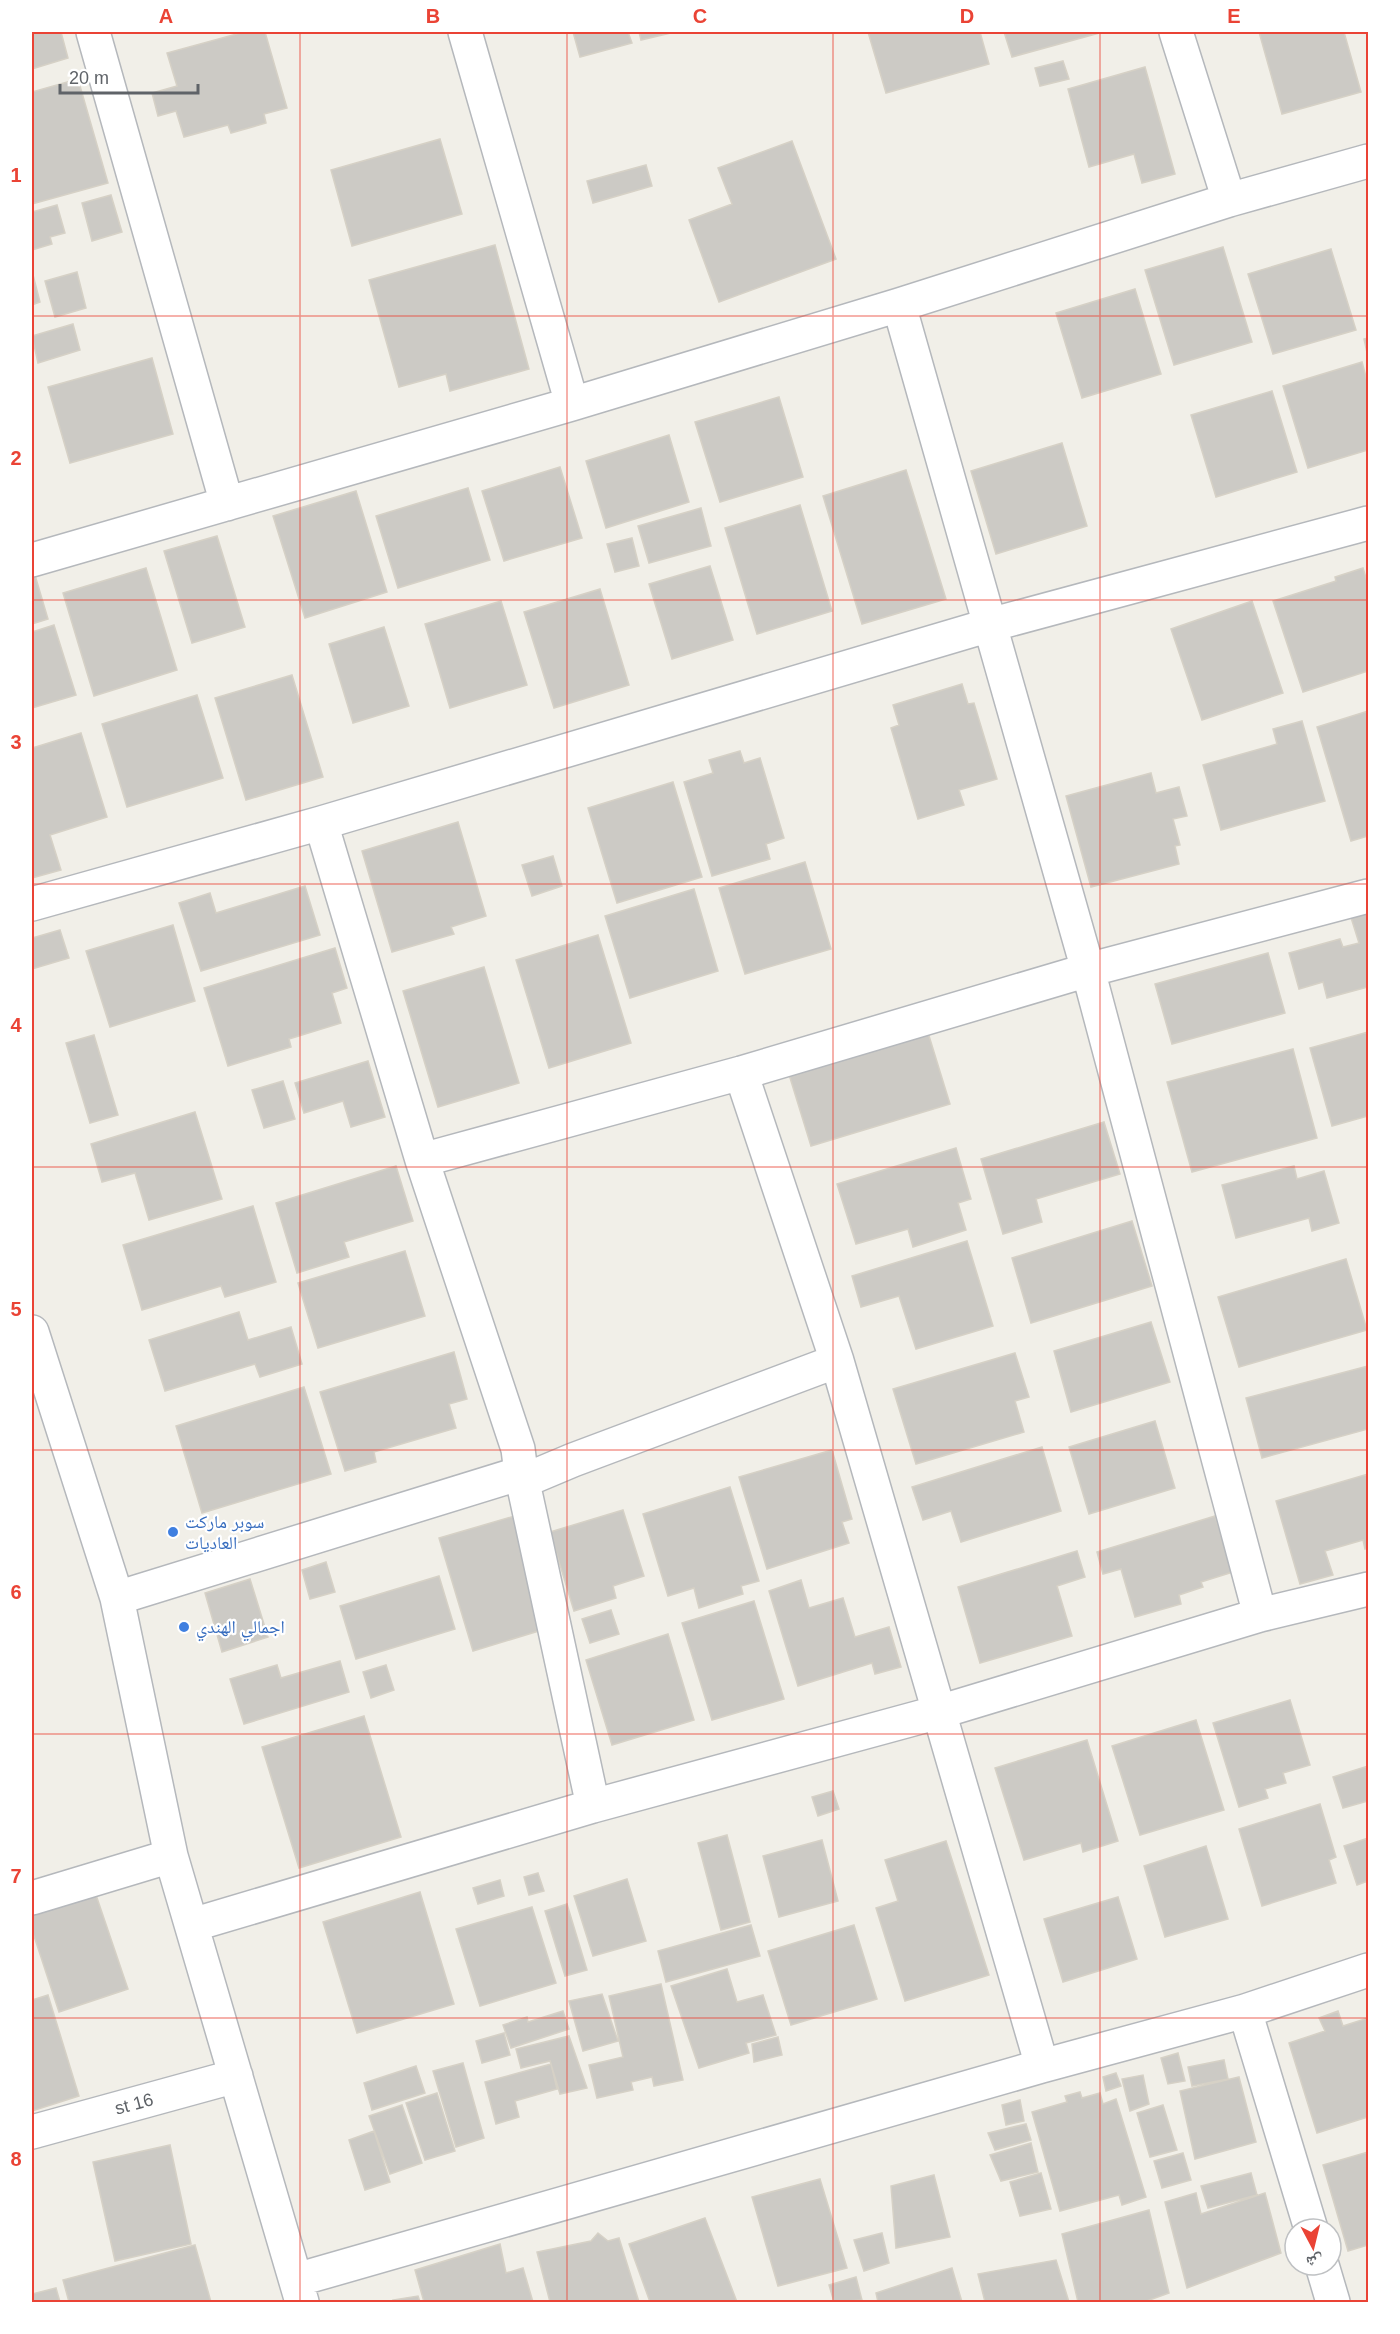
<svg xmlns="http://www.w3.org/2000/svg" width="1400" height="2334" font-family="Arial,'Noto Naskh Arabic',sans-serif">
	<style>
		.building { fill: #cccac5; stroke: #d6d1c6; stroke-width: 1.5 }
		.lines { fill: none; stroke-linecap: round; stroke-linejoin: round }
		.minor-casing { stroke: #b5b8bc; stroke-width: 36 }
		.minor { stroke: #fff; stroke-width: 33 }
		.grid { fill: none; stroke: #ea4335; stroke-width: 1.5; stroke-opacity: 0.55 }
		.shop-dot { fill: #3f7fe0; stroke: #fff; stroke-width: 2 }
		.labels { text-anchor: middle; stroke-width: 4.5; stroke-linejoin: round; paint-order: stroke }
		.shop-label { font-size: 18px; fill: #366cbe; stroke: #fff; text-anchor: start }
		.street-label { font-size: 18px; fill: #5f6368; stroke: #fff }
		.neatline { fill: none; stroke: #ea4335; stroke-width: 2 }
		.grid-label { font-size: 20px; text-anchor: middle; font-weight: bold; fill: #ea4335 }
	</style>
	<rect width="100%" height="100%" fill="#f1efe8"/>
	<path class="building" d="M 32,32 L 61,32 L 68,58 L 32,69 Z
		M 244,32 L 265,32 L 287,108 L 264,114 L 266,123 L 231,133 L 228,125 L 184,137 L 176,111 L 158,116 L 152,93 L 177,86 L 167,53 Z
		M 573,32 L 628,32 L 632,43 L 580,57 Z
		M 639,32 L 675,32 L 641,40 Z
		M 868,32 L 980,32 L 989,64 L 886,93 Z
		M 1004,32 L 1103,32 L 1012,57 Z
		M 1259,32 L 1344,32 L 1361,92 L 1282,114 Z
		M 1063,61 L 1069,79 L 1040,86 L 1035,68 Z
		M 1145,67 L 1175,174 L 1142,183 L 1134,154 L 1089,167 L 1068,89 Z
		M 78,79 L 108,183 L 32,204 L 32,92 Z
		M 440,139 L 462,214 L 352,246 L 331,170 Z
		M 792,141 L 836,259 L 719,302 L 689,220 L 732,204 L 718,168 Z
		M 646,165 L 652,186 L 593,203 L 587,181 Z
		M 111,195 L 122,232 L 92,241 L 82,203 Z
		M 57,205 L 65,233 L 50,237 L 52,244 L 32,250 L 32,212 Z
		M 495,245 L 529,369 L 450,391 L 446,374 L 399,387 L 369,280 Z
		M 1223,247 L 1252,342 L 1174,365 L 1145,270 Z
		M 1331,249 L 1356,330 L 1273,354 L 1248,274 Z
		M 32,271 L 40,302 L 32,305 Z
		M 77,272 L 86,308 L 55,317 L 45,281 Z
		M 1135,289 L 1161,374 L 1082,398 L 1056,313 Z
		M 73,324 L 80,350 L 38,363 L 32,336 Z
		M 1368,338 L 1368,357 L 1364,339 Z
		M 152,358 L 173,434 L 70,463 L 48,387 Z
		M 1362,362 L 1368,384 L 1368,450 L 1308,468 L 1283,386 Z
		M 1272,391 L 1297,472 L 1216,497 L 1191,415 Z
		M 779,397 L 803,477 L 720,502 L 695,422 Z
		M 669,435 L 689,502 L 606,528 L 586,461 Z
		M 1062,443 L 1087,526 L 996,554 L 971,471 Z
		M 560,467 L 582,538 L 504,561 L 482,491 Z
		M 906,470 L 946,599 L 862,624 L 823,496 Z
		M 468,488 L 490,560 L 398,588 L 376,516 Z
		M 356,491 L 387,592 L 305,618 L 273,516 Z
		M 800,505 L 832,611 L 757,634 L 725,528 Z
		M 701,508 L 711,546 L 649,563 L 638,526 Z
		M 217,536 L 245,627 L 192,643 L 164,551 Z
		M 632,538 L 639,566 L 615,572 L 607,544 Z
		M 32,565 L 48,619 L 32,624 Z
		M 710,566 L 733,640 L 672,659 L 649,584 Z
		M 146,568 L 177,670 L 94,696 L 63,593 Z
		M 1363,568 L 1368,584 L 1368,671 L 1303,692 L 1273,601 L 1336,581 L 1335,577 Z
		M 600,589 L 629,685 L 554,708 L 524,612 Z
		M 501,601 L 527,685 L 450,708 L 425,624 Z
		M 1252,601 L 1283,693 L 1202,720 L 1171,629 Z
		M 54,625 L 76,695 L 32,708 L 32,632 Z
		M 384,627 L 409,706 L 353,723 L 329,644 Z
		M 292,675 L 323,777 L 246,800 L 215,698 Z
		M 962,684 L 968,704 L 974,703 L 997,779 L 959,790 L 964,805 L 918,819 L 891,728 L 899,725 L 893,705 Z
		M 197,695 L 223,778 L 127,807 L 102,724 Z
		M 1368,711 L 1368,836 L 1351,841 L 1317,727 Z
		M 1302,721 L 1325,801 L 1221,830 L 1203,765 L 1277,744 L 1273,729 Z
		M 81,733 L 107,817 L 50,835 L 61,870 L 32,878 L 32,748 Z
		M 740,751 L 744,763 L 760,758 L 784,838 L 766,844 L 770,859 L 712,876 L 684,782 L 713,773 L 709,760 Z
		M 1151,773 L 1156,793 L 1179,787 L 1187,816 L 1173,819 L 1180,845 L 1175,846 L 1179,864 L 1091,887 L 1066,796 Z
		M 673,782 L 702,877 L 617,903 L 588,808 Z
		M 458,822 L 486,916 L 451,927 L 454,934 L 392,952 L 362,851 Z
		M 553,856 L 562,886 L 532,896 L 522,865 Z
		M 805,862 L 831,949 L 745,974 L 719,888 Z
		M 305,886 L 320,935 L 201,971 L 179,903 L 210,893 L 216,913 Z
		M 694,889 L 718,971 L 630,998 L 605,916 Z
		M 1368,903 L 1368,987 L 1327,998 L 1323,982 L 1299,989 L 1289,953 L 1340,939 L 1343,947 L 1359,943 L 1348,908 Z
		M 173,925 L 195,1001 L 110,1027 L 86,951 Z
		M 60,930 L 69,958 L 32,969 L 32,938 Z
		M 598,935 L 631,1043 L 549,1068 L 516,960 Z
		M 335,948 L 347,988 L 332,993 L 341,1023 L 289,1039 L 291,1047 L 228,1066 L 204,988 Z
		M 1268,953 L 1285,1013 L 1172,1044 L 1155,984 Z
		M 484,967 L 519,1083 L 438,1107 L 403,991 Z
		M 926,1026 L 950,1104 L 811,1146 L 787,1068 Z
		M 1368,1032 L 1368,1116 L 1332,1126 L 1310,1048 Z
		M 94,1035 L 118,1115 L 90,1123 L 66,1043 Z
		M 1293,1049 L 1317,1138 L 1192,1172 L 1167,1082 Z
		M 368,1061 L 385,1117 L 351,1127 L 343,1101 L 304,1113 L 295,1083 Z
		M 283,1081 L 295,1119 L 264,1128 L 252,1090 Z
		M 195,1112 L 222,1199 L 149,1220 L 135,1173 L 102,1182 L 91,1144 Z
		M 1104,1122 L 1120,1174 L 1036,1199 L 1042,1222 L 1003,1234 L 981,1159 Z
		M 956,1148 L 971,1199 L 958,1203 L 966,1230 L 913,1247 L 908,1229 L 856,1244 L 837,1184 Z
		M 396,1166 L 413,1221 L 344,1242 L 349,1257 L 297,1273 L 276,1203 Z
		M 1294,1166 L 1297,1179 L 1324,1171 L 1339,1223 L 1312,1231 L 1309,1218 L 1236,1238 L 1222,1185 Z
		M 253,1206 L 276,1282 L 225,1297 L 221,1286 L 142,1310 L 123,1245 Z
		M 1132,1221 L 1152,1286 L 1031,1323 L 1012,1258 Z
		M 967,1241 L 993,1326 L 916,1349 L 899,1296 L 861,1307 L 852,1276 Z
		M 405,1251 L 425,1316 L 318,1348 L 298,1283 Z
		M 1346,1259 L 1367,1330 L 1239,1367 L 1218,1297 Z
		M 239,1312 L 248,1340 L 291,1327 L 302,1364 L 260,1377 L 255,1364 L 165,1391 L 149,1340 Z
		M 1151,1322 L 1170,1382 L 1071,1412 L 1054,1351 Z
		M 454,1352 L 467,1399 L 449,1404 L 456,1428 L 374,1452 L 376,1462 L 345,1471 L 320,1392 Z
		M 1015,1353 L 1029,1397 L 1015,1401 L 1024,1432 L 916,1464 L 893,1389 Z
		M 1368,1366 L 1368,1429 L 1262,1458 L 1246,1398 Z
		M 304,1387 L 331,1474 L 202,1513 L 176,1426 Z
		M 1155,1421 L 1175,1488 L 1089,1514 L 1069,1447 Z
		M 1042,1447 L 1061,1511 L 961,1542 L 951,1511 L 923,1520 L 912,1487 Z
		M 832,1450 L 852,1519 L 842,1522 L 849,1543 L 767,1569 L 739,1477 Z
		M 1368,1474 L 1368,1548 L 1365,1549 L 1363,1540 L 1325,1551 L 1333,1575 L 1300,1584 L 1276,1501 Z
		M 730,1487 L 759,1581 L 741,1586 L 743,1594 L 699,1608 L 694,1588 L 668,1596 L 643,1514 Z
		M 623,1510 L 644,1576 L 613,1586 L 616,1598 L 574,1611 L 550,1532 Z
		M 518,1515 L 552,1627 L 473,1651 L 439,1538 Z
		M 1215,1516 L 1233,1572 L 1201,1582 L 1203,1587 L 1179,1595 L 1181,1604 L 1135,1617 L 1121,1569 L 1103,1574 L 1097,1552 Z
		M 1077,1551 L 1085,1577 L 1057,1586 L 1072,1636 L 980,1663 L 958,1587 Z
		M 326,1562 L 335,1592 L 310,1599 L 302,1570 Z
		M 439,1576 L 455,1629 L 356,1659 L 340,1606 Z
		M 250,1579 L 268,1637 L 222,1652 L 205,1593 Z
		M 801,1580 L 809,1608 L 843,1598 L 855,1637 L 889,1627 L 901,1667 L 875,1674 L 872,1663 L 798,1686 L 769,1591 Z
		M 754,1601 L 784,1699 L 712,1720 L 682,1623 Z
		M 611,1610 L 619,1634 L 590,1643 L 582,1619 Z
		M 668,1634 L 694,1720 L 612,1745 L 586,1660 Z
		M 340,1661 L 349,1692 L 244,1724 L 230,1679 L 277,1665 L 281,1678 Z
		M 386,1665 L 394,1690 L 371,1698 L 363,1672 Z
		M 1290,1700 L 1310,1765 L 1283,1773 L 1286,1783 L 1265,1789 L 1268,1798 L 1239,1807 L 1213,1723 Z
		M 364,1716 L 401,1837 L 299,1868 L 262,1747 Z
		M 1196,1720 L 1224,1810 L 1140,1835 L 1112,1746 Z
		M 1087,1740 L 1118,1841 L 1083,1852 L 1081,1843 L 1024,1860 L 995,1768 Z
		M 1368,1766 L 1368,1801 L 1343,1808 L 1333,1777 Z
		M 833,1791 L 839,1809 L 818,1816 L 812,1797 Z
		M 1320,1804 L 1336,1857 L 1329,1860 L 1336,1883 L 1262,1906 L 1239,1829 Z
		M 727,1835 L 750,1922 L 721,1930 L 698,1843 Z
		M 1368,1838 L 1368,1881 L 1357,1885 L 1344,1846 Z
		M 822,1840 L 838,1901 L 779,1917 L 763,1856 Z
		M 946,1841 L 989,1975 L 905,2001 L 876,1908 L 898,1901 L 885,1860 Z
		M 1206,1846 L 1228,1919 L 1165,1937 L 1144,1866 Z
		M 538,1873 L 544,1891 L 529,1895 L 524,1877 Z
		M 627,1879 L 646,1941 L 593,1956 L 574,1896 Z
		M 500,1880 L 504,1896 L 478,1904 L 473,1888 Z
		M 94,1889 L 128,1989 L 59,2012 L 32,1930 L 32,1911 Z
		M 420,1892 L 454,2004 L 357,2033 L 323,1922 Z
		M 1118,1897 L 1137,1959 L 1063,1982 L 1044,1919 Z
		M 567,1904 L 587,1970 L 565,1976 L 545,1911 Z
		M 532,1907 L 556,1983 L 480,2006 L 456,1929 Z
		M 751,1925 L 760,1956 L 666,1982 L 658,1951 Z
		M 854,1925 L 877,1999 L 791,2025 L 768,1951 Z
		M 727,1969 L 737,2002 L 763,1995 L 776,2035 L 746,2043 L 749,2053 L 699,2068 L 671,1986 Z
		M 661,1984 L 683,2080 L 654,2086 L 652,2077 L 631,2082 L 633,2090 L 597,2098 L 589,2065 L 623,2057 L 609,1996 Z
		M 602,1994 L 618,2041 L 583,2051 L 569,2001 Z
		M 48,1995 L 79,2096 L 32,2111 L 32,2000 Z
		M 563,2011 L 569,2029 L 511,2048 L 503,2025 L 527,2017 L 528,2022 Z
		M 1338,2011 L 1343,2026 L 1368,2018 L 1368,2015 L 1368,2117 L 1317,2133 L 1289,2043 L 1325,2031 L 1319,2018 Z
		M 504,2033 L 510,2055 L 482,2063 L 476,2041 Z
		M 569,2036 L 587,2088 L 560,2094 L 550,2061 L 521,2068 L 516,2049 Z
		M 778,2037 L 782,2055 L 754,2062 L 752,2044 Z
		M 1178,2053 L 1185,2081 L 1168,2084 L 1161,2058 Z
		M 1224,2060 L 1228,2079 L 1192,2086 L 1188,2067 Z
		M 463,2063 L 484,2138 L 456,2147 L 433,2071 Z
		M 551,2064 L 557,2089 L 515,2101 L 519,2117 L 496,2124 L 485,2082 Z
		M 416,2066 L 425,2093 L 372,2110 L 364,2083 Z
		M 1116,2073 L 1121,2086 L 1106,2091 L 1103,2077 Z
		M 1143,2075 L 1149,2104 L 1130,2111 L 1122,2079 Z
		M 1239,2077 L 1256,2142 L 1195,2159 L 1180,2091 Z
		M 1080,2092 L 1082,2098 L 1100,2093 L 1103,2104 L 1116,2099 L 1146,2197 L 1122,2205 L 1119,2195 L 1060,2211 L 1032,2112 L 1067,2102 L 1065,2096 Z
		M 437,2093 L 455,2151 L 425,2160 L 406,2103 Z
		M 1020,2100 L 1024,2121 L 1006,2125 L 1002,2105 Z
		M 402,2105 L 422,2163 L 390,2174 L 369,2116 Z
		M 1163,2105 L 1177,2150 L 1150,2157 L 1137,2113 Z
		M 1026,2124 L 1031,2140 L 995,2150 L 988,2133 Z
		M 374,2131 L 390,2182 L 365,2190 L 349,2140 Z
		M 1031,2143 L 1038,2172 L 1001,2181 L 990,2155 Z
		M 170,2145 L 191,2244 L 115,2261 L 93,2162 Z
		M 1368,2152 L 1368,2245 L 1348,2251 L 1323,2165 Z
		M 1183,2153 L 1191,2180 L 1162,2188 L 1154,2161 Z
		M 1041,2173 L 1051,2209 L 1020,2216 L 1010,2182 Z
		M 1251,2173 L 1257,2195 L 1208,2208 L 1201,2186 Z
		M 934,2175 L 950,2237 L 896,2248 L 891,2186 Z
		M 820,2179 L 847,2268 L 778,2286 L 752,2197 Z
		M 1196,2193 L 1201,2214 L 1265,2193 L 1281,2253 L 1187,2288 L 1165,2202 Z
		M 1149,2210 L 1169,2293 L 1144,2302 L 1078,2302 L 1062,2234 Z
		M 705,2218 L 737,2302 L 650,2302 L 629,2244 Z
		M 598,2233 L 608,2241 L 619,2238 L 639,2302 L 550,2302 L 537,2252 L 591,2241 Z
		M 882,2233 L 889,2263 L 864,2271 L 854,2240 Z
		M 500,2244 L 506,2273 L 523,2268 L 533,2302 L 424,2302 L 415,2270 Z
		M 195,2245 L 211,2302 L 69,2302 L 63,2280 Z
		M 1056,2260 L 1069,2302 L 985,2302 L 978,2274 Z
		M 952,2268 L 962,2302 L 878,2302 L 876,2293 Z
		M 856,2277 L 862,2300 L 834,2302 L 829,2285 Z
		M 56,2288 L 60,2302 L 32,2302 L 32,2294 Z
		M 418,2296 L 420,2302 L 394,2302 L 393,2300 Z"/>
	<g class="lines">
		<g class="minor-casing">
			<path id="minor" d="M 93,32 L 227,504
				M 465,32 L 572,404
				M 1176,32 L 1229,200
				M 899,305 L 1088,970 L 1260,1615
				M 32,560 L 572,404 L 899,305 L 1229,200 L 1368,161
				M 321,823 L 422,1160 L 518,1449 L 521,1473 L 593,1806
				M 32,904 L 321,823 L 990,625 L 1368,523
				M 741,1073 L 837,1361 L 1042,2066
				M 422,1160 L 741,1073 L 1088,970 L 1368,896
				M 32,1332 L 117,1598 L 171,1856 L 302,2302
				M 117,1598 L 521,1473 L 535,1476 L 573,1460 L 837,1361
				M 32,1898 L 171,1856
				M 192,1925 L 593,1806 L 939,1712 L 1260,1615 L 1368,1589
				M 1245,2011 L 1311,2229
				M 32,2132 L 236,2076
				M 1322,2265 L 1333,2302
				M 296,2280 L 1042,2066 L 1245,2011 L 1368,1970"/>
		</g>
		<use href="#minor" class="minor"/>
	</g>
	<path class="grid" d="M 300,32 L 300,2302M 567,32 L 567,2302M 833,32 L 833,2302M 1100,32 L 1100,2302M 32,316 L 1368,316M 32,600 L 1368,600M 32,884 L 1368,884M 32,1167 L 1368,1167M 32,1450 L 1368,1450M 32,1734 L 1368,1734M 32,2018 L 1368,2018"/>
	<g class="shop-dot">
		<circle cx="173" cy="1532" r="6"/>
		<circle cx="184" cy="1627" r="6"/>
	</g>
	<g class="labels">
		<g class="shop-label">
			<text x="185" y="1528">سوبر ماركت<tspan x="185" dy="21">العاديات</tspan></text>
			<text x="196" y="1633">اجمالي الهندي</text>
		</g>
		<g class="street-label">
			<text transform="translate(134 2104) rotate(-15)" y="6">st 16</text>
		</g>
	</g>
	<rect width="1400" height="2334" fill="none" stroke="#ffffff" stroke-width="66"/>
	<g transform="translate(1313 2247) rotate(173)"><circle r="28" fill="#ffffff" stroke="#bfc1c3" stroke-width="1.5"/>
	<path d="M0-4.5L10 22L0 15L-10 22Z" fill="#ea4335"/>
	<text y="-9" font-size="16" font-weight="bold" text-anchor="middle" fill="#5f6368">ش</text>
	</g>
	<path d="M60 84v9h138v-9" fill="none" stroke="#5f6368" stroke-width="3"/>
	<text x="69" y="84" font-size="18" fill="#5f6368" stroke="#ffffff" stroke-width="4.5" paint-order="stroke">20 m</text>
	<rect x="33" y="33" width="1334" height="2268" class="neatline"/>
	<g class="grid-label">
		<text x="166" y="23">A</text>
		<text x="433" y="23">B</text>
		<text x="700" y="23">C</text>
		<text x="967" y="23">D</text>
		<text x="1234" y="23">E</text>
		<text x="16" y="182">1</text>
		<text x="16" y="465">2</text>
		<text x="16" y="749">3</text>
		<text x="16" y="1032">4</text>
		<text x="16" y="1316">5</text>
		<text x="16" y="1599">6</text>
		<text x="16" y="1883">7</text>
		<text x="16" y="2166">8</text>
	</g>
</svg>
